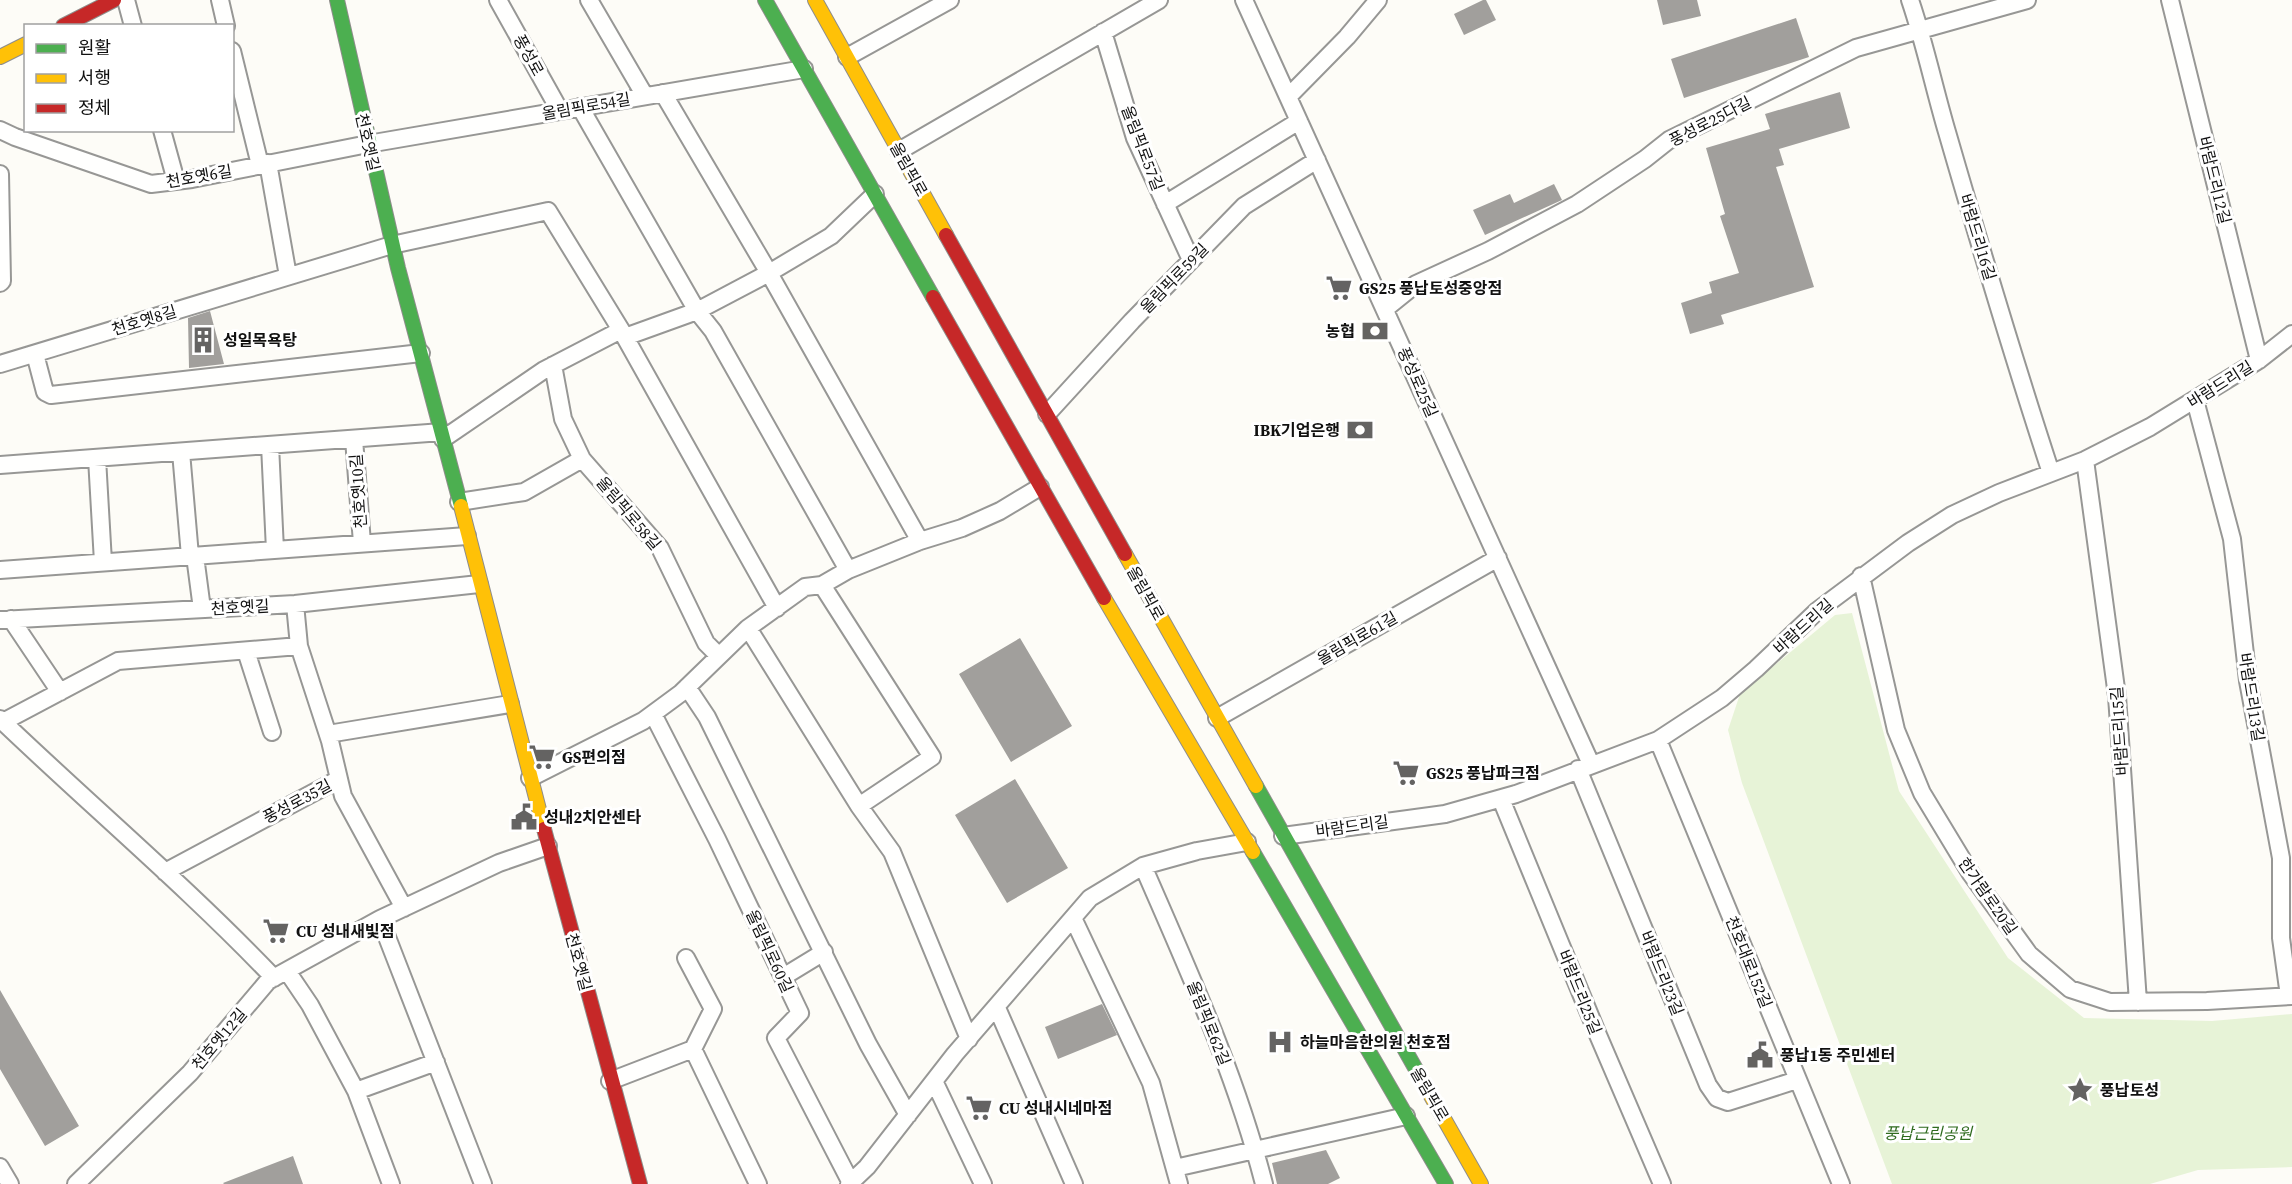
<svg xmlns="http://www.w3.org/2000/svg" width="2292" height="1184" font-family="'Source Serif 4','Noto Sans KR',serif">
	<style>
		.green { fill: #e7f3d7 }
		.building { fill: #a19f9c }
		.lines { fill: none; stroke-linecap: round; stroke-linejoin: round }
		.street-casing { stroke: #979795; stroke-width: 20 }
		.fast-casing { stroke: #8e8d8b; stroke-width: 16 }
		.slow-casing { stroke: #8e8d8b; stroke-width: 16 }
		.jam-casing { stroke: #8e8d8b; stroke-width: 16 }
		.street { stroke: #fffffe; stroke-width: 16 }
		.fast { stroke: #4caf50; stroke-width: 14 }
		.slow { stroke: #ffc107; stroke-width: 14 }
		.jam { stroke: #c62828; stroke-width: 14 }
		.labels { text-anchor: middle; stroke-width: 6; stroke-linejoin: round; paint-order: stroke }
		.street-label { font-size: 16px; fill: #111; stroke: #fff }
		.poi-label { font-size: 16px; font-weight: bold; fill: #111; stroke: #fff; text-anchor: start }
		.park-label { font-size: 16px; font-style: italic; fill: #2f6b1f; stroke: #fff }
	</style>
	<rect width="100%" height="100%" fill="#fdfcf7"/>
	<path class="green" d="M 1852,613 L 1899,791 L 2008,958 L 2084,1018 L 2212,1021 L 2292,1014 L 2292,1167 L 2198,1170 L 2150,1184 L 1892,1184 L 1742,783 L 1728,730 L 1740,694 L 1835,615 Z"/>
	<path class="building" d="M 1483,0 L 1486,0 L 1496,20 L 1464,35 L 1454,14 Z
		M 1657,0 L 1697,0 L 1701,16 L 1663,25 Z
		M 1796,18 L 1809,57 L 1684,98 L 1671,59 Z
		M 1840,92 L 1850,128 L 1779,149 L 1784,165 L 1776,167 L 1814,287 L 1721,315 L 1724,324 L 1690,334 L 1681,303 L 1712,293 L 1709,282 L 1739,273 L 1720,216 L 1725,214 L 1706,148 L 1770,129 L 1765,114 Z
		M 1554,184 L 1562,200 L 1485,235 L 1473,210 L 1510,194 L 1514,203 Z
		M 210,311 L 224,364 L 189,368 L 188,318 Z
		M 1020,638 L 1072,726 L 1011,762 L 959,674 Z
		M 1015,779 L 1068,868 L 1007,903 L 955,815 Z
		M 0,990 L 79,1126 L 45,1146 L 0,1069 Z
		M 1102,1004 L 1117,1035 L 1058,1059 L 1045,1027 Z
		M 1326,1150 L 1340,1178 L 1328,1184 L 1277,1184 L 1272,1163 Z
		M 293,1156 L 303,1184 L 224,1184 L 223,1183 Z"/>
	<g class="lines">
		<g class="street-casing">
			<path id="street" d="M 126,0 L 133,26
				M 220,0 L 226,26
				M 498,0 L 560,111
				M 589,0 L 645,96
				M 1244,0 L 1591,764
				M 1910,0 C 1925,44 1934,88 1947,132 C 1980,246 2014,360 2051,473
				M 2170,0 L 2259,360
				M 1103,32 L 1135,138 L 1191,260
				M 232,51 L 260,165
				M 847,57 L 950,0
				M 663,93 L 769,273 L 920,541
				M 1288,97 L 1347,37 L 1378,0
				M 580,107 L 697,311 L 713,331 L 848,570
				M 0,130 L 15,137 L 151,184 L 192,179 L 368,144 L 804,69
				M 162,130 L 176,181
				M 899,151 L 1159,0
				M 268,163 L 288,276
				M 0,174 L 2,281 L 0,283
				M 1165,204 L 1299,121
				M 1385,309 L 1416,284 L 1488,251 L 1577,204 L 1645,159 L 1669,140 L 1856,48 L 2027,0
				M 625,337 L 697,311 L 769,273 L 831,236 L 875,194
				M 35,354 L 45,392 L 51,395 L 421,353
				M 0,364 L 392,245 L 548,211 L 621,330 L 777,608
				M 553,365 L 563,419 L 582,459 L 660,548 L 706,643 L 719,656
				M 2195,400 L 2232,539 L 2248,681 L 2281,858 L 2281,938 L 2289,996
				M 1047,414 L 1132,321 L 1244,206 L 1317,160
				M 354,439 L 362,543
				M 443,439 L 544,370 L 621,330
				M 270,445 L 275,550
				M 181,452 L 190,556
				M 97,458 L 103,562
				M 2085,460 L 2117,696 L 2138,1002
				M 0,465 L 442,432
				M 459,502 L 524,492 L 582,459
				M 195,556 L 202,609
				M 0,570 L 467,536
				M 1861,576 L 1896,730 L 1922,793 L 1971,874 L 2029,954 L 2070,989 L 2110,1002 L 2207,1001 L 2292,996
				M 822,585 L 932,757 L 859,806
				M 295,604 L 299,646 L 330,741 L 343,796 L 404,908
				M 11,619 L 60,692
				M 0,620 L 295,604 L 479,584
				M 748,628 L 859,806 L 892,852 L 969,1039
				M 246,651 L 272,732
				M 687,687 L 707,717 L 868,1044 L 908,1115
				M 653,714 L 717,839 L 800,1013 L 776,1038 L 851,1183
				M 1217,718 L 1498,558
				M 0,719 C 91,806 187,887 274,978
				M 3,722 L 118,661 L 299,646
				M 328,734 L 510,704
				M 1658,740 L 1841,1184
				M 1578,769 L 1708,1085 L 1717,1098 L 1728,1102 L 1797,1080
				M 530,778 L 643,721 L 681,693 L 748,628 L 805,587 L 822,585 L 848,570 L 920,541 L 962,528 L 1000,511 L 1040,487
				M 1501,799 L 1598,1035 L 1662,1184
				M 1283,836 L 1445,814 L 1516,794 L 1658,740 L 1722,698 L 1756,669 L 1817,611 L 1908,543 L 1952,515 L 1999,493 L 2085,460 L 2150,427 L 2259,360 L 2292,334
				M 1143,866 C 1188,970 1236,1074 1264,1184
				M 165,872 L 339,779
				M 1073,918 L 1151,1083 L 1179,1184
				M 380,919 L 483,1184
				M 686,958 L 713,1009 L 693,1049
				M 287,971 L 310,1005 L 356,1091 L 391,1184
				M 783,977 L 824,952
				M 997,1008 L 1074,1184
				M 610,1081 L 693,1049 L 758,1184
				M 934,1081 L 983,1184
				M 356,1091 L 436,1062
				M 0,1167 L 10,1184
				M 1175,1168 L 1406,1116
				M 76,1184 L 190,1073 L 268,981 L 380,919 L 499,863 L 548,846
				M 849,1184 L 867,1167 L 955,1054 L 1090,898 L 1143,866 L 1197,851 L 1247,842"/>
		</g>
		<g class="fast-casing">
			<path id="fast" d="M 337,0 L 398,268 L 461,506
				M 765,0 L 933,297
				M 1256,786 L 1422,1080
				M 1253,852 L 1446,1184"/>
		</g>
		<g class="slow-casing">
			<path id="slow" d="M 815,0 L 946,235
				M 0,57 L 26,44
				M 461,506 L 544,829
				M 1125,554 L 1256,786
				M 1104,598 L 1253,852
				M 1422,1080 L 1481,1184"/>
		</g>
		<g class="jam-casing">
			<path id="jam" d="M 63,26 L 114,0
				M 946,235 L 1125,554
				M 933,297 L 1104,598
				M 544,829 L 640,1184"/>
		</g>
		<use href="#street" class="street"/>
		<use href="#fast" class="fast"/>
		<use href="#slow" class="slow"/>
		<use href="#jam" class="jam"/>
	</g>
	<defs>
		<g id="supermarket-bare" transform="scale(2.07)"><path d="M-6-5.5h2.5l.6 2H6L4.5 2H-2.5L-4.4-4H-6ZM-1.5 3.2a1.3 1.3 0 1 0 .1 0ZM3 3.2a1.3 1.3 0 1 0 .1 0Z" fill="#646362" stroke="#fff" stroke-width="2.5" paint-order="stroke"/></g>
		<g id="bank-bare" transform="scale(2.07)"><path d="M-6-4H6V4H-6ZM0-2.3a2.3 2.3 0 1 0 0 4.6a2.3 2.3 0 1 0 0-4.6Z" fill="#646362" stroke="#fff" stroke-width="2.5" paint-order="stroke"/></g>
		<g id="building-bare" transform="scale(2.07)"><path d="M-4-6H4V6H1V3H-1V6H-4ZM-2.5-4.3h1.7v1.8h-1.7ZM.8-4.3h1.7v1.8H.8ZM-2.5-1h1.7V.8h-1.7ZM.8-1h1.7V.8H.8Z" fill="#646362" stroke="#fff" stroke-width="2.5" paint-order="stroke"/></g>
		<g id="civic-bare" transform="scale(2.07)"><path d="M-.6-6.5H3V-4.5H.6V-3L4-1V1h2V6H-6V1h2V-1L-.6-3ZM-1.2 2.5V6h2.4V2.5Z" fill="#646362" stroke="#fff" stroke-width="2.5" paint-order="stroke"/></g>
		<g id="hospital-bare" transform="scale(2.07)"><path d="M-5-5h3v3.5h4V-5h3V5h-3V1.5h-4V5h-3Z" fill="#646362" stroke="#fff" stroke-width="2.5" paint-order="stroke"/></g>
		<g id="sight-bare" transform="scale(2.07)"><path d="M0-6L1.8-2.2L6-1.7L2.9 1.2L3.7 5.4L0 3.3L-3.7 5.4L-2.9 1.2L-6-1.7L-1.8-2.2Z" fill="#646362" stroke="#fff" stroke-width="2.5" paint-order="stroke"/></g>
	</defs>
	<g fill-rule="evenodd">
		<use href="#supermarket-bare" x="1339" y="288"/>
		<use href="#bank-bare" x="1375" y="331"/>
		<use href="#building-bare" x="203" y="340"/>
		<use href="#bank-bare" x="1360" y="430"/>
		<use href="#supermarket-bare" x="542" y="757"/>
		<use href="#supermarket-bare" x="1406" y="773"/>
		<use href="#civic-bare" x="524" y="817"/>
		<use href="#supermarket-bare" x="276" y="931"/>
		<use href="#hospital-bare" x="1280" y="1042"/>
		<use href="#civic-bare" x="1760" y="1055"/>
		<use href="#sight-bare" x="2080" y="1090"/>
		<use href="#supermarket-bare" x="979" y="1108"/>
	</g>
	<g class="labels">
		<g class="street-label">
			<text transform="translate(529 55) rotate(61)" y="6">풍성로</text>
			<text transform="translate(586 106) rotate(-10)" y="6">올림픽로54길</text>
			<text transform="translate(1710 121) rotate(-27)" y="6">풍성로25다길</text>
			<text transform="translate(368 142) rotate(77)" y="6">천호옛길</text>
			<text transform="translate(1143 148) rotate(69)" y="6">올림픽로57길</text>
			<text transform="translate(909 169) rotate(61)" y="6">올림픽로</text>
			<text transform="translate(199 176) rotate(-10)" y="6">천호옛6길</text>
			<text transform="translate(2215 180) rotate(76)" y="6">바람드리12길</text>
			<text transform="translate(1978 237) rotate(73)" y="6">바람드리16길</text>
			<text transform="translate(1174 278) rotate(-46)" y="6">올림픽로59길</text>
			<text transform="translate(144 320) rotate(-17)" y="6">천호옛8길</text>
			<text transform="translate(1418 382) rotate(66)" y="6">풍성로25길</text>
			<text transform="translate(2220 384) rotate(-32)" y="6">바람드리길</text>
			<text transform="translate(358 491) rotate(-94)" y="6">천호옛10길</text>
			<text transform="translate(629 513) rotate(50)" y="6">올림픽로58길</text>
			<text transform="translate(1146 593) rotate(61)" y="6">올림픽로</text>
			<text transform="translate(240 607) rotate(-3)" y="6">천호옛길</text>
			<text transform="translate(1803 626) rotate(-42)" y="6">바람드리길</text>
			<text transform="translate(1357 638) rotate(-30)" y="6">올림픽로61길</text>
			<text transform="translate(2252 697) rotate(81)" y="6">바람드리13길</text>
			<text transform="translate(2119 731) rotate(-94)" y="6">바람드리15길</text>
			<text transform="translate(297 801) rotate(-28)" y="6">풍성로35길</text>
			<text transform="translate(1352 826) rotate(-8)" y="6">바람드리길</text>
			<text transform="translate(1988 896) rotate(55)" y="6">한가람로20길</text>
			<text transform="translate(770 951) rotate(65)" y="6">올림픽로60길</text>
			<text transform="translate(579 962) rotate(75)" y="6">천호옛길</text>
			<text transform="translate(1749 962) rotate(68)" y="6">천호대로152길</text>
			<text transform="translate(1662 973) rotate(68)" y="6">바람드리23길</text>
			<text transform="translate(1580 992) rotate(68)" y="6">바람드리25길</text>
			<text transform="translate(1209 1023) rotate(68)" y="6">올림픽로62길</text>
			<text transform="translate(219 1039) rotate(-50)" y="6">천호옛12길</text>
			<text transform="translate(1430 1094) rotate(60)" y="6">올림픽로</text>
		</g>
		<g class="poi-label">
			<text x="1359" y="294">GS25 풍납토성중앙점</text>
			<text x="1355" y="337" text-anchor="end">농협</text>
			<text x="223" y="346">성일목욕탕</text>
			<text x="1340" y="436" text-anchor="end">IBK기업은행</text>
			<text x="562" y="763">GS편의점</text>
			<text x="1426" y="779">GS25 풍납파크점</text>
			<text x="544" y="823">성내2치안센타</text>
			<text x="296" y="937">CU 성내새빛점</text>
			<text x="1300" y="1048">하늘마음한의원 천호점</text>
			<text x="1780" y="1061">풍납1동 주민센터</text>
			<text x="2100" y="1096">풍납토성</text>
			<text x="999" y="1114">CU 성내시네마점</text>
		</g>
		<g class="park-label">
			<text x="1928" y="1139">풍납근린공원</text>
		</g>
	</g>
	<rect x="24" y="24" width="210" height="108" fill="#ffffff" stroke="#a0a0a0" stroke-width="1.5"/>
	<rect x="36" y="44" width="30" height="9" fill="#4caf50" stroke="#a0a0a0" stroke-width="1.5"/>
	<text x="78" y="54" font-size="18" fill="#111111">원활</text>
	<rect x="36" y="74" width="30" height="9" fill="#ffc107" stroke="#a0a0a0" stroke-width="1.5"/>
	<text x="78" y="84" font-size="18" fill="#111111">서행</text>
	<rect x="36" y="104" width="30" height="9" fill="#c62828" stroke="#a0a0a0" stroke-width="1.5"/>
	<text x="78" y="114" font-size="18" fill="#111111">정체</text>
</svg>
